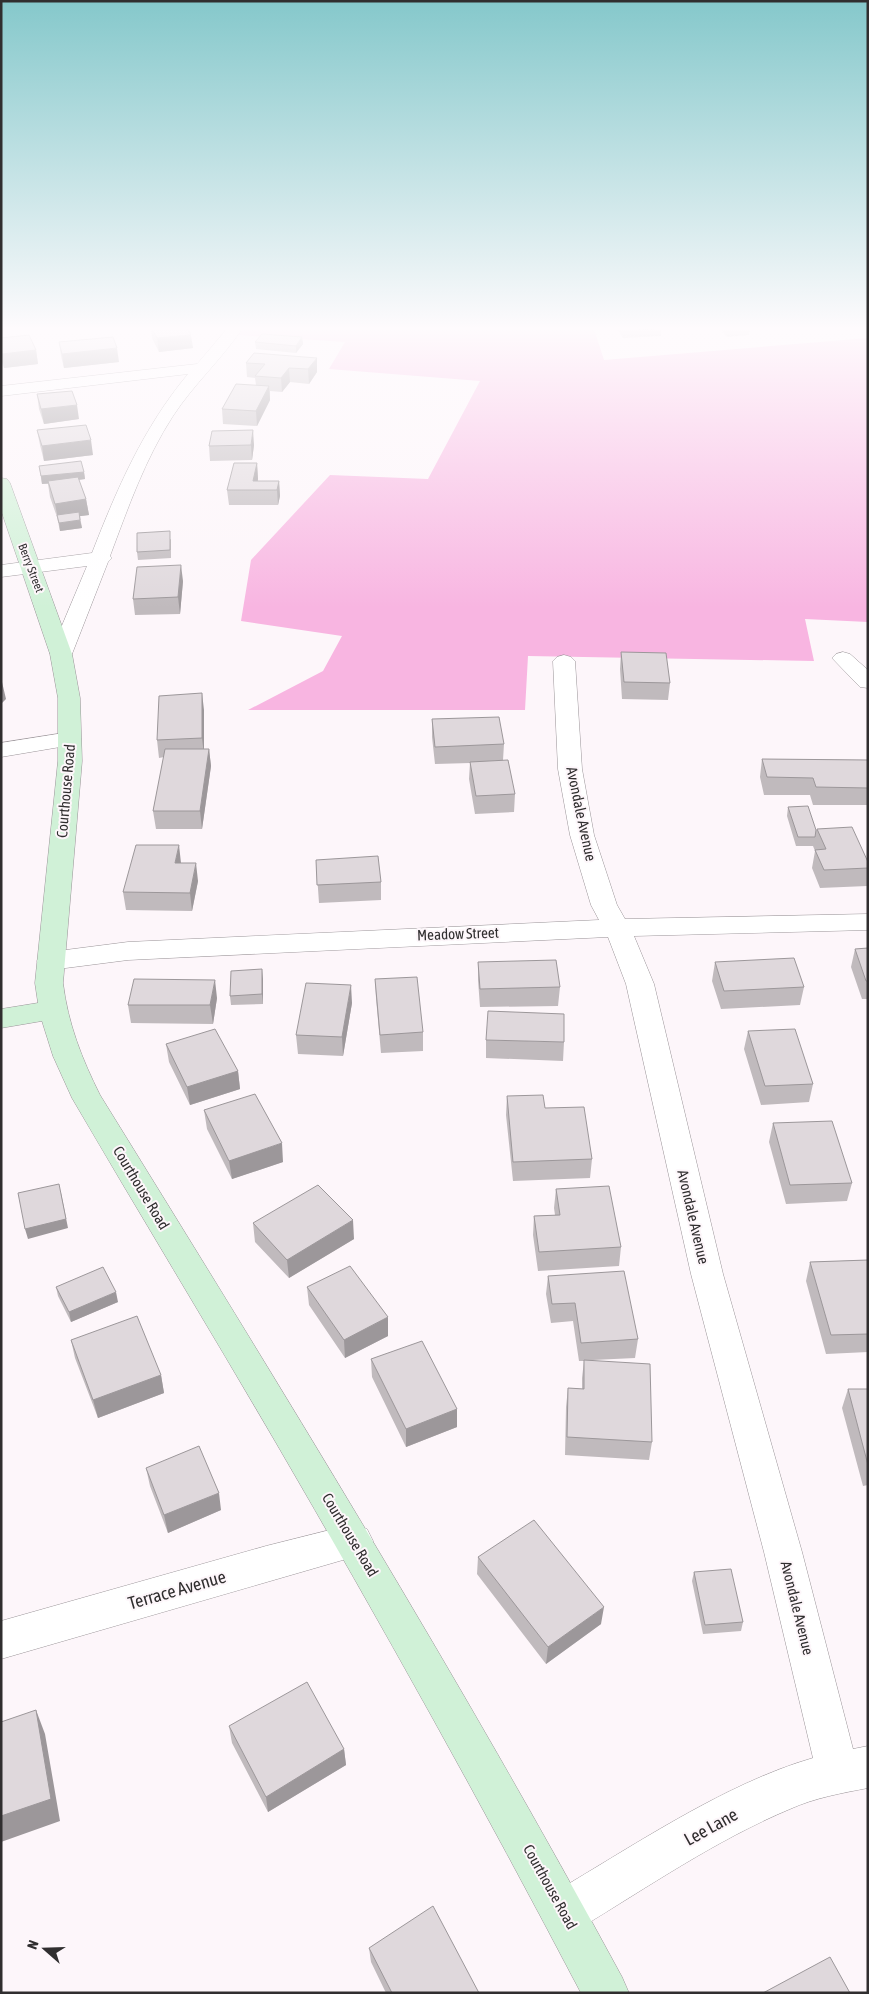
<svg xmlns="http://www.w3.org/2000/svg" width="869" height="1994" font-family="'Asap Condensed',sans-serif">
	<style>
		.green { fill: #f8b5e1 }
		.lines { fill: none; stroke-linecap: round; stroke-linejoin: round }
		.street-casing { stroke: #9a9498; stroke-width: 1 }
		.secondary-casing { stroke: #9a9498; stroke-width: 1 }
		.street { fill: #fff; fill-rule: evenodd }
		.secondary { fill: #d0f1d7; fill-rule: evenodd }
		.wall { fill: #c0babd }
		.shaded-wall { fill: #9c979a }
		.building { fill: #dfd8dc; stroke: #9c979a }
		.labels { text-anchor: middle; stroke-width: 4; stroke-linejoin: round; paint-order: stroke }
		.far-street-label { font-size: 12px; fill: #302e2f; stroke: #fdf6fa }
		.street-label { font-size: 15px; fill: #302e2f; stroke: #fdf6fa }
		.near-street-label { font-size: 18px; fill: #302e2f; stroke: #fdf6fa }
	</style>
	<rect width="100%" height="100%" fill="#fdf6fa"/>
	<path class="green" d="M 242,329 L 594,329 L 604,360 L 868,338 L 868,622 L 805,619 L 814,661 L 528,656 L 525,710 L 248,710 L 323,671 L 342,636 L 241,621 L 251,560 L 330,475 L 428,479 L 480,381 L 329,369 L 345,342 L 238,335 Z"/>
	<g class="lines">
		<g class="street-casing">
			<path id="street" d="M 227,329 L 242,329 C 221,360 194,384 173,416 C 145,459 128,508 110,556 L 112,558 L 108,562 L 72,654 L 68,658 L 61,660 L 54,658 L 50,654 L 87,566 L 1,577 L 1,565 L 92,553 C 117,489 143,428 188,374 L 1,396 L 1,386 L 197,364 Z
				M 843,652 L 850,654 L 868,670 L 868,688 L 860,687 L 832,658 L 836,654 Z
				M 564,655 L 571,657 L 575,661 L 582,769 L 594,835 L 617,905 L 625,919 L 868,914 L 868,930 L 634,936 L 654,984 L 723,1274 L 802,1552 L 853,1749 L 868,1746 L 868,1788 C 842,1793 814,1798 790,1809 C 716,1840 648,1887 580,1928 L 564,1934 L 548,1928 L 542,1912 L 548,1896 C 629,1849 723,1784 813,1758 L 764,1552 L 691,1274 L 626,984 L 608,937 L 128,960 L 50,970 L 41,967 L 37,961 L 41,955 L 50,952 L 128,942 L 599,920 L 591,905 L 570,835 L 558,769 L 553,661 L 557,657 Z
				M 70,732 L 78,734 L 81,739 L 78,744 L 1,757 L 1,743 Z
				M 354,1524 L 367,1529 L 373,1541 L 367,1553 L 1,1659 L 1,1621 L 266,1546 Z"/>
		</g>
		<g class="secondary-casing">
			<path id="secondary" d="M 1,478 L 7,479 L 10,483 L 72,654 L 80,698 L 82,761 L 63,983 C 68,1024 82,1059 100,1095 C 280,1386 459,1676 622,1977 L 629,1993 L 581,1993 C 483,1806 381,1623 275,1441 C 208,1326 139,1213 72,1098 L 53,1056 L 42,1021 L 1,1028 L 1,1009 L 38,1003 L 35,983 L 58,761 L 58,698 L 50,654 L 1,510 Z"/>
		</g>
		<use href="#street" class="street"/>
		<use href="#secondary" class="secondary"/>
	</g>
	<path class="wall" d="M 151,329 L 188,329 L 193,348 L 159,352 L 152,338 Z
		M 617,329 L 661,329 L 661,336 L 623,338 Z
		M 720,329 L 750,329 L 749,335 L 727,337 Z
		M 302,337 L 303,344 L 296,353 L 256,349 L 255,342 Z
		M 1,338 L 36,350 L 38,364 L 4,368 L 1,360 Z
		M 59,342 L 119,362 L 64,368 L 61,356 Z
		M 254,353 L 317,372 L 309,384 L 290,382 L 282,392 L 270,391 L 270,400 L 257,426 L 223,424 L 222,409 L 256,385 L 255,378 L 247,377 L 246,363 Z
		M 37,394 L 79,419 L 44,424 L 39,409 Z
		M 37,430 L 93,455 L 44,461 L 40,445 Z
		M 254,445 L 252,460 L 210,461 L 209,446 Z
		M 257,463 L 258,481 L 279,481 L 280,496 L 278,505 L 229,505 L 227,490 Z
		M 39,466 L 84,472 L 85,479 L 79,480 L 86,499 L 89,515 L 80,516 L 82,528 L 60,531 L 57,517 L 50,497 L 48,484 L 42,484 Z
		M 171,539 L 171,558 L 138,560 L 137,552 Z
		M 183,581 L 180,614 L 135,615 L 133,599 Z
		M 621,652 L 670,683 L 668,700 L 622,699 L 620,669 Z
		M 204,710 L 204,749 L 209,749 L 211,766 L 202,829 L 156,829 L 153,811 L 164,757 L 159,758 L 157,740 Z
		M 432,719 L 504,744 L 503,760 L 515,794 L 514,812 L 475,814 L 469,779 L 470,763 L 435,764 L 432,737 Z
		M 762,759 L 868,760 L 868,805 L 813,805 L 810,795 L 764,795 L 760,777 Z
		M 788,807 L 816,830 L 817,829 L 868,862 L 868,881 L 867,886 L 820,888 L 812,868 L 815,851 L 813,846 L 796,846 L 787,816 Z
		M 316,860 L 381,882 L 381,900 L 319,903 Z
		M 181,863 L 198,881 L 192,911 L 126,910 L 123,892 Z
		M 868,948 L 868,999 L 862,999 L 851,967 L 855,949 Z
		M 478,962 L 560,987 L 558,1006 L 480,1007 L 478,980 Z
		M 715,962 L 804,987 L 800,1005 L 721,1009 L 712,981 Z
		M 263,979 L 263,1004 L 231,1005 L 230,996 Z
		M 375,979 L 423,1032 L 423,1051 L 381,1053 L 376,998 Z
		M 217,998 L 213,1024 L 131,1023 L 128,1005 Z
		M 352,1003 L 343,1056 L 298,1054 L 296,1035 Z
		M 748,1031 L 813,1084 L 809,1102 L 761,1105 L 744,1049 Z
		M 486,1040 L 564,1042 L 563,1061 L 486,1058 Z
		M 166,1044 L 238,1071 L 240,1089 L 190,1105 L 169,1062 Z
		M 507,1096 L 545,1108 L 592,1159 L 590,1178 L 513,1181 L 506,1115 Z
		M 204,1110 L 283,1162 L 232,1179 L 207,1129 Z
		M 773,1123 L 852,1183 L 847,1201 L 786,1204 L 769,1142 Z
		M 556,1189 L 621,1247 L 619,1266 L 538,1271 L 533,1235 L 534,1216 L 555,1215 L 554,1208 Z
		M 253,1223 L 354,1239 L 289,1278 L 255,1242 Z
		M 868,1260 L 868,1352 L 826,1354 L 806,1281 L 810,1262 Z
		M 548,1276 L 638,1339 L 635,1358 L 593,1360 L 652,1442 L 649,1460 L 565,1455 L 566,1407 L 568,1388 L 582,1389 L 582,1378 L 584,1361 L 579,1361 L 573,1321 L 551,1323 L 546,1294 Z
		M 56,1287 L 118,1302 L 71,1322 L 58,1296 Z
		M 307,1287 L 388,1336 L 345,1358 L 309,1305 Z
		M 71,1340 L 161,1375 L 164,1393 L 98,1418 L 75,1358 Z
		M 371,1359 L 457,1409 L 457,1427 L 406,1447 L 372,1377 Z
		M 848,1389 L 868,1389 L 868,1485 L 863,1486 L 842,1408 Z
		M 146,1468 L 221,1510 L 168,1533 L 150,1486 Z
		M 478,1557 L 601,1624 L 546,1664 L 477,1574 Z
		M 694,1572 L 743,1622 L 741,1631 L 703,1634 L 692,1581 Z
		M 229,1726 L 344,1749 L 346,1765 L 268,1812 L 232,1743 Z
		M 369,1948 L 479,1993 L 386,1993 L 371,1962 Z"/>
	<path class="shaded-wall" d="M 191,335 L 193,348 L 159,352 L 157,338 Z
		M 302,337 L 303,344 L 296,353 L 296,346 Z
		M 117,348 L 119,362 L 64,368 L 62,354 Z
		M 36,350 L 38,364 L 4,368 L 2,354 Z
		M 317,358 L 317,372 L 309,384 L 308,369 Z
		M 289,368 L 290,382 L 282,392 L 281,378 Z
		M 269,386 L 270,400 L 257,426 L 256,411 Z
		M 77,405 L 79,419 L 44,424 L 41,409 Z
		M 253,430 L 254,445 L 252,460 L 251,445 Z
		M 91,440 L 93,455 L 44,461 L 42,446 Z
		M 257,463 L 258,479 L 256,490 L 253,481 Z
		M 84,472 L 85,479 L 42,484 L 41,476 Z
		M 279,481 L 280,496 L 278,505 L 277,490 Z
		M 86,499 L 89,515 L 58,519 L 55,504 Z
		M 80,520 L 82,528 L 60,531 L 59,523 Z
		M 181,565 L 183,581 L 180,614 L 178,597 Z
		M 2,682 L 6,699 L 1,704 L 1,683 Z
		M 202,693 L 204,710 L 204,755 L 202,738 Z
		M 209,749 L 211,766 L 202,829 L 200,811 Z
		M 179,845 L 181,863 L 177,881 L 175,863 Z
		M 196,863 L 198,881 L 192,911 L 190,893 Z
		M 262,969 L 263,979 L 263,1004 L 262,994 Z
		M 215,980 L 217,998 L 213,1024 L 210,1005 Z
		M 351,985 L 352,1003 L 343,1056 L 342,1037 Z
		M 238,1071 L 240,1089 L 190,1105 L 187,1087 Z
		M 282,1143 L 283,1162 L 232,1179 L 229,1161 Z
		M 61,1193 L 68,1228 L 28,1239 L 25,1229 Z
		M 353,1220 L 354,1239 L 289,1278 L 287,1260 Z
		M 116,1292 L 118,1302 L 71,1322 L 69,1312 Z
		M 388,1317 L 388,1336 L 345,1358 L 344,1340 Z
		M 161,1375 L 164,1393 L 98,1418 L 93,1400 Z
		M 457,1409 L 457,1427 L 406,1447 L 406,1429 Z
		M 219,1493 L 221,1510 L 168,1533 L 164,1515 Z
		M 604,1607 L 601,1624 L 546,1664 L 548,1647 Z
		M 36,1710 L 45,1734 L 60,1821 L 1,1842 L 1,1816 Z
		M 344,1749 L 346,1765 L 268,1812 L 266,1797 Z"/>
	<path class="building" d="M 152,329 L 188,329 L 191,335 L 157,338 Z
		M 622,329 L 654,329 L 623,331 Z
		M 262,334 L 302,337 L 296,346 L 255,342 Z
		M 29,335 L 36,350 L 2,354 L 1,352 L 1,338 Z
		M 113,337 L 117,348 L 62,354 L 59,342 Z
		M 254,353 L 317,358 L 308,369 L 289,368 L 281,378 L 255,376 L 265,364 L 246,363 Z
		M 236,384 L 269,386 L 256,411 L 222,409 Z
		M 72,391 L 77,405 L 41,409 L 37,394 Z
		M 86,425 L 91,440 L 42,446 L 37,430 Z
		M 253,430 L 251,445 L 209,446 L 212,431 Z
		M 81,461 L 84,472 L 41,476 L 39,466 Z
		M 234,463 L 257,463 L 253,481 L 279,481 L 277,490 L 227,490 Z
		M 78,477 L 86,499 L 55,504 L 48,481 Z
		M 79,512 L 80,520 L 59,523 L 57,515 Z
		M 170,531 L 170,550 L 137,552 L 137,533 Z
		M 181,565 L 178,597 L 133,599 L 137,567 Z
		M 621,652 L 666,653 L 670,683 L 624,682 Z
		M 202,693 L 202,738 L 157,740 L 159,696 Z
		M 499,717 L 504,744 L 435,747 L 432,719 Z
		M 165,749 L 209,749 L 200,811 L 153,811 Z
		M 762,759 L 868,760 L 868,788 L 816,787 L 813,778 L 767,777 Z
		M 508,760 L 515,794 L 476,796 L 470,762 Z
		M 808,806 L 816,830 L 815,837 L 798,837 L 788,807 Z
		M 852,827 L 868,862 L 868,868 L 824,870 L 815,850 L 826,849 L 817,829 Z
		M 136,845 L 179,845 L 175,863 L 196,863 L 190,893 L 123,892 Z
		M 378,856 L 381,882 L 317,885 L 316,860 Z
		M 868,948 L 868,981 L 866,981 L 855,949 Z
		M 794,958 L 804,987 L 724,991 L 715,962 Z
		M 556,960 L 560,987 L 480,989 L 478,962 Z
		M 262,969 L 262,994 L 230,996 L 231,971 Z
		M 417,977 L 423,1032 L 380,1035 L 375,979 Z
		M 134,979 L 215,980 L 210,1005 L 128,1005 Z
		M 306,983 L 351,985 L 342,1037 L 296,1035 Z
		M 488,1011 L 564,1014 L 564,1042 L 486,1040 Z
		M 215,1029 L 238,1071 L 187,1087 L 166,1044 Z
		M 795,1029 L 813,1084 L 765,1086 L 748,1031 Z
		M 255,1094 L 282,1143 L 229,1161 L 204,1110 Z
		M 543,1095 L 545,1108 L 584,1107 L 592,1159 L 513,1162 L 507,1096 Z
		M 832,1121 L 852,1183 L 790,1185 L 773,1123 Z
		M 59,1184 L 66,1219 L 25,1229 L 18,1193 Z
		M 318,1185 L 353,1220 L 287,1260 L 253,1223 Z
		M 609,1186 L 621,1247 L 539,1252 L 534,1216 L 560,1215 L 556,1189 Z
		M 868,1260 L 868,1334 L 831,1335 L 810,1262 Z
		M 350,1266 L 388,1317 L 344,1340 L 307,1287 Z
		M 103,1267 L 116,1292 L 69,1312 L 56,1287 Z
		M 624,1271 L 638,1339 L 581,1343 L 575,1303 L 552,1304 L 548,1276 Z
		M 137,1316 L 161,1375 L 93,1400 L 71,1340 Z
		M 422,1341 L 457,1409 L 406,1429 L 371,1359 Z
		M 584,1360 L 650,1364 L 652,1442 L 567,1437 L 568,1388 L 584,1389 Z
		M 848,1389 L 868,1389 L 868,1465 Z
		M 199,1446 L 219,1493 L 164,1515 L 146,1468 Z
		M 534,1520 L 604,1607 L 548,1647 L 478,1557 Z
		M 731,1569 L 743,1622 L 705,1625 L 694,1572 Z
		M 307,1682 L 344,1749 L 266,1797 L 229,1726 Z
		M 36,1710 L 51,1799 L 1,1816 L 1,1722 Z
		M 433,1906 L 479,1993 L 392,1993 L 369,1948 Z
		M 830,1957 L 850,1993 L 763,1993 Z"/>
	<linearGradient id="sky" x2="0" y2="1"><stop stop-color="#85c8cb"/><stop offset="0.54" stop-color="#fefbfd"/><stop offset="1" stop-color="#fefbfd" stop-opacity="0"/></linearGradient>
	<rect width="869" height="608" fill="url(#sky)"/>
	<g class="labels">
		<g class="far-street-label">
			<text transform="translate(31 568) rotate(69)" y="4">Berry Street</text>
		</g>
		<g class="street-label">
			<text transform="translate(66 791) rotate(-85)" y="5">Courthouse Road</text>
			<text transform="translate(581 814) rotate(78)" y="5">Avondale Avenue</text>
			<text transform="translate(458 934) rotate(-2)" y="5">Meadow Street</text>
			<text transform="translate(141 1188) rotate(59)" y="5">Courthouse Road</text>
			<text transform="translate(693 1217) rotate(77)" y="5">Avondale Avenue</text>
			<text transform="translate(350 1535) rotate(59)" y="5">Courthouse Road</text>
			<text transform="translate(797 1608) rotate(76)" y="5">Avondale Avenue</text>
			<text transform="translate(550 1887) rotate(61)" y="5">Courthouse Road</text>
		</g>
		<g class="near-street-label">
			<text transform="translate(177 1590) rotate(-16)" y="6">Terrace Avenue</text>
			<text transform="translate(711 1827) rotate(-29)" y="6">Lee Lane</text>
		</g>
	</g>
	<rect width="869" height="1994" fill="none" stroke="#302e2f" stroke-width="5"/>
	<g transform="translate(45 1949) rotate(290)" stroke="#fdf6fa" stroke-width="4" paint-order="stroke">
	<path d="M0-4L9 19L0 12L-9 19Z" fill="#302e2f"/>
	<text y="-8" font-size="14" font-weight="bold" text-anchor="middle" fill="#302e2f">N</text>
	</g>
</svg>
